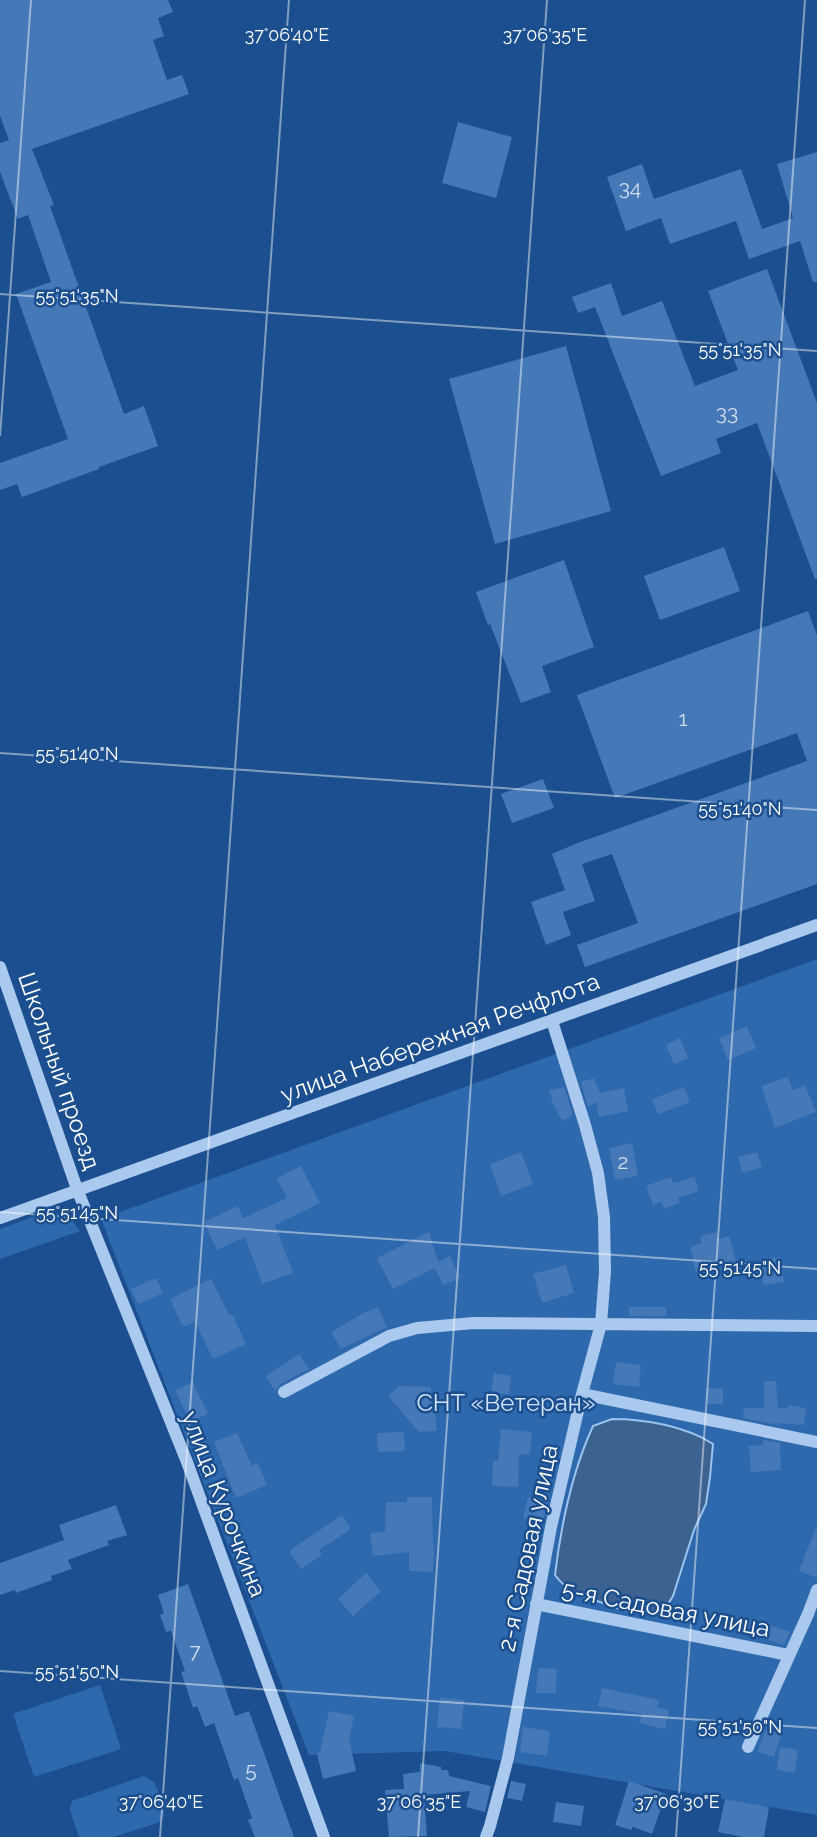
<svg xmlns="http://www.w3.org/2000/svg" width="817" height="1837" font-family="Raleway,sans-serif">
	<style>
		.green { fill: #2e69ad }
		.water { fill: #3c6290; stroke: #9cc4f0; stroke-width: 2 }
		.building { fill: #4478b7 }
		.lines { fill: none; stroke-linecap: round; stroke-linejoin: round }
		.minor { stroke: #a9c9ee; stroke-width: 12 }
		.ticks { fill: none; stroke: #fff; stroke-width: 2; stroke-opacity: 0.45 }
		.labels { text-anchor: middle; stroke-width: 5; stroke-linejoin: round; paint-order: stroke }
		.number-label { font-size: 21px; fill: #d0dded }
		.street-label { font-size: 24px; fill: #fff; stroke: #1b4f8f }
		.park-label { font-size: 24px; fill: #cfe3fa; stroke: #1b4f8f }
		.ticks-label { font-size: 18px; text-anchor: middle; fill: #fff; stroke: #1b4f8f; stroke-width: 5; stroke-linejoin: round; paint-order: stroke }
	</style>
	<rect width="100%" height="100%" fill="#1b4f8f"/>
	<path class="green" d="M 817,959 L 817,1815 L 445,1751 L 309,1755 L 101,1219 Z
		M 54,1212 L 70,1218 L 80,1231 L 0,1259 L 0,1229 L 40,1214 Z
		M 100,1685 L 121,1749 L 34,1777 L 13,1714 Z
		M 144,1776 L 154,1782 C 159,1794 169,1810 161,1822 L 113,1837 L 79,1837 L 70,1810 L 72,1801 Z"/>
	<path class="water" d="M 612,1419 C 644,1419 686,1426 713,1444 L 710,1477 L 706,1504 L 694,1530 L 673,1596 L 664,1610 C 633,1616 628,1612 600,1602 C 579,1596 569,1593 555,1575 C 561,1525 572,1472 593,1426 Z"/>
	<path class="building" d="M 0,0 L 168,0 L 173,12 L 158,18 L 164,36 L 153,40 L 167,80 L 182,75 L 189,94 L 32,149 L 54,205 L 50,206 L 124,414 L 144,406 L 158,446 L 99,467 L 99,469 L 22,497 L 17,484 L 0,490 L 0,463 L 68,439 L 16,294 L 51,282 L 28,215 L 18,219 L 0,172 L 0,143 L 9,140 L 0,116 Z
		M 458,122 L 512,137 L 496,198 L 442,183 Z
		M 817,152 L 817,282 L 813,282 L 800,241 L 749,259 L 736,221 L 670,244 L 661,218 L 626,231 L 607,177 L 642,164 L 654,199 L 741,169 L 762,229 L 793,218 L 777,164 Z
		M 767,269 L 817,403 L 817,579 L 815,579 L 757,423 L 716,439 L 721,453 L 661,476 L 595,307 L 578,313 L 572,297 L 611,283 L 622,316 L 662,301 L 695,386 L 738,370 L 708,291 Z
		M 566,346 L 611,511 L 495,544 L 449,379 Z
		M 724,547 L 740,591 L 660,620 L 644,576 Z
		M 564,560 L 594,647 L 542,666 L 551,692 L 521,703 L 490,624 L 488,625 L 476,592 Z
		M 808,611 L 817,635 L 817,884 L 585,967 L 577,945 L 638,923 L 612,854 L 582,864 L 595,901 L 563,912 L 571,935 L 546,945 L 531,902 L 565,890 L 552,854 L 575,844 L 807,761 L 797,733 L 615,798 L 577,695 Z
		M 543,779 L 554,808 L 512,823 L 501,794 Z
		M 747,1026 L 756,1048 L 728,1060 L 719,1038 Z
		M 680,1038 L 688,1058 L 674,1064 L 666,1045 Z
		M 788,1077 L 793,1090 L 805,1085 L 816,1112 L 775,1128 L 761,1086 Z
		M 594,1078 L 600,1093 L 624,1088 L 628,1111 L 599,1117 L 596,1102 L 588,1107 L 581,1082 Z
		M 564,1087 L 573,1115 L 562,1121 L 553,1104 L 549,1090 Z
		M 684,1087 L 690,1102 L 658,1114 L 652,1099 Z
		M 632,1143 L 638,1176 L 615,1180 L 609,1148 Z
		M 521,1152 L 533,1184 L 501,1196 L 490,1164 Z
		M 757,1152 L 762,1167 L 742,1173 L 738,1157 Z
		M 301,1166 L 320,1203 L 275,1225 L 293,1273 L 262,1284 L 245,1237 L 217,1250 L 204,1222 L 238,1206 L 243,1218 L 287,1198 L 277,1178 Z
		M 671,1177 L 673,1183 L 694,1177 L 699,1191 L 678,1198 L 680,1203 L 664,1209 L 661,1202 L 653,1205 L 646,1186 Z
		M 429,1232 L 438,1262 L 450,1256 L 460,1278 L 443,1285 L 435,1268 L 393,1289 L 377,1258 Z
		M 717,1232 L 719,1239 L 729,1236 L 736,1262 L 696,1272 L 690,1247 L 702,1243 L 700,1236 Z
		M 780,1257 L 784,1282 L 763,1285 L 760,1260 Z
		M 566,1265 L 574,1293 L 542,1303 L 533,1274 Z
		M 156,1278 L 163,1293 L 138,1304 L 131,1289 Z
		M 211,1279 L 229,1315 L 232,1314 L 246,1344 L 213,1359 L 195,1322 L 183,1327 L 170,1299 Z
		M 378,1307 L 387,1327 L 341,1349 L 331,1332 L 360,1315 Z
		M 629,1307 L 666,1307 L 666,1316 L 629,1316 Z
		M 299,1354 L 309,1369 L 280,1384 L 275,1391 L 266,1376 Z
		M 616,1362 L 641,1365 L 639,1387 L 613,1384 Z
		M 494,1373 L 511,1376 L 509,1395 L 491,1392 Z
		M 764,1381 L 776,1381 L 778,1408 L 789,1408 L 789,1405 L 806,1408 L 804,1425 L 779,1423 L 779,1425 L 743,1418 L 744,1408 L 764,1408 Z
		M 193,1382 L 208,1414 L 190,1422 L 175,1390 Z
		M 399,1386 L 431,1387 L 431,1409 L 435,1409 L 437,1431 L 419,1432 L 388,1396 Z
		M 707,1388 L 723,1389 L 723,1404 L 707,1404 Z
		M 501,1429 L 532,1432 L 530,1455 L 519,1454 L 518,1487 L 492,1486 L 493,1461 L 498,1461 Z
		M 404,1432 L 405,1451 L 378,1452 L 377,1433 Z
		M 237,1433 L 252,1466 L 258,1463 L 267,1485 L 236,1498 L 214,1442 Z
		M 763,1440 L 780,1443 L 781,1470 L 751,1472 L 749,1446 L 763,1445 Z
		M 407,1497 L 432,1497 L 433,1545 L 434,1545 L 433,1572 L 409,1571 L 409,1552 L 373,1556 L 370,1533 L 385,1532 L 386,1502 L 407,1502 Z
		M 528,1497 L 548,1501 L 543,1522 L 523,1518 Z
		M 116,1505 L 127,1535 L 107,1541 L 109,1545 L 68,1560 L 72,1569 L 51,1576 L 52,1580 L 16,1593 L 15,1590 L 0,1595 L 0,1563 L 64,1540 L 59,1525 Z
		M 342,1515 L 351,1529 L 319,1550 L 322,1555 L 301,1569 L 289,1551 Z
		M 816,1527 L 817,1527 L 817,1578 L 799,1571 Z
		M 366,1573 L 381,1591 L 353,1616 L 338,1599 Z
		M 188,1584 L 235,1716 L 249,1711 L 294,1837 L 255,1837 L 248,1820 L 252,1818 L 238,1778 L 234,1780 L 214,1723 L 205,1727 L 197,1706 L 193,1708 L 181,1672 L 185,1671 L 171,1631 L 166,1632 L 160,1615 L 164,1613 L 158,1595 Z
		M 746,1618 L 790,1632 L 784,1645 L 741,1631 Z
		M 538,1668 L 557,1669 L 556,1693 L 536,1693 Z
		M 602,1688 L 659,1700 L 657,1707 L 669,1710 L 665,1729 L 639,1723 L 642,1714 L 598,1706 Z
		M 440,1698 L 464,1700 L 461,1729 L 437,1727 Z
		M 329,1711 L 354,1716 L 349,1739 L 356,1771 L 323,1779 L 317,1753 L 320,1752 Z
		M 523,1727 L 550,1731 L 547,1756 L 520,1752 Z
		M 765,1730 L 781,1734 L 774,1757 L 758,1752 Z
		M 780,1747 L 798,1750 L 795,1773 L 777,1770 Z
		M 420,1763 L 441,1767 L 441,1770 L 448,1770 L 449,1776 L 491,1786 L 485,1812 L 466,1807 L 470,1791 L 424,1795 L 427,1836 L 389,1837 L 385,1790 L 404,1789 L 403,1774 L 420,1772 Z
		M 511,1781 L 526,1784 L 522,1801 L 507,1798 Z
		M 629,1781 L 666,1794 L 652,1834 L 633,1827 L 631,1830 L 615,1825 Z
		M 725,1799 L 769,1807 L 764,1837 L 743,1837 L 718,1832 Z
		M 556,1802 L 584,1806 L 581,1826 L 553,1822 Z"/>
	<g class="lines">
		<path class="minor" d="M 0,967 L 77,1189 L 187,1462 L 324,1837
			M 0,1218 L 817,925
			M 284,1392 L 389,1336 L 417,1328 L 474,1323 L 817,1326
			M 582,1394 L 817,1442
			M 536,1604 L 788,1655
			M 748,1747 L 808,1614 L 817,1590
			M 486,1837 L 490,1826 L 508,1758 L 551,1527 L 582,1394 L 601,1324 L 605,1272 L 604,1217 L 598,1173 L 585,1125 L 552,1021"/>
	</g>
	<path class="ticks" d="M 0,294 L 817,351M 0,436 L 31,0M 0,753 L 817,810M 0,1212 L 817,1269M 0,1671 L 817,1728M 160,1837 L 289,0M 418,1837 L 547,0M 676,1837 L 805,0"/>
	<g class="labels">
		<g class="number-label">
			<text x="630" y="195">34</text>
			<text x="727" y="420">33</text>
			<text x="683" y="726">1</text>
			<text x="623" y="1169">2</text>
			<text x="195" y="1658">7</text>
			<text x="251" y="1777">5</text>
		</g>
		<g class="street-label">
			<text transform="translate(440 1038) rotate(-20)" y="8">улица Набережная Речфлота</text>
			<text transform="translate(59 1071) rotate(71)" y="8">Школьный проезд</text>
			<text transform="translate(224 1504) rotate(69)" y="8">улица Курочкина</text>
			<text transform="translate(528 1548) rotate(-78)" y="8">2-я Садовая улица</text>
			<text transform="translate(666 1609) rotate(11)" y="8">5-я Садовая улица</text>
		</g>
		<g class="park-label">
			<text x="506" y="1411">СНТ «Ветеран»</text>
		</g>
	</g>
	<g class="ticks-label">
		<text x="287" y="41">37°06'40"E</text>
		<text x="545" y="41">37°06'35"E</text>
		<text x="77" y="302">55°51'35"N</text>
		<text x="740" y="356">55°51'35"N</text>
		<text x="77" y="760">55°51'40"N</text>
		<text x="740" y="815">55°51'40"N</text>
		<text x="77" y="1219">55°51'45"N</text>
		<text x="740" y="1274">55°51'45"N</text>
		<text x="77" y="1678">55°51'50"N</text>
		<text x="740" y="1733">55°51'50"N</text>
		<text x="161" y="1808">37°06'40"E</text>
		<text x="419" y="1808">37°06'35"E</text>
		<text x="677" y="1808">37°06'30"E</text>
	</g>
</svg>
